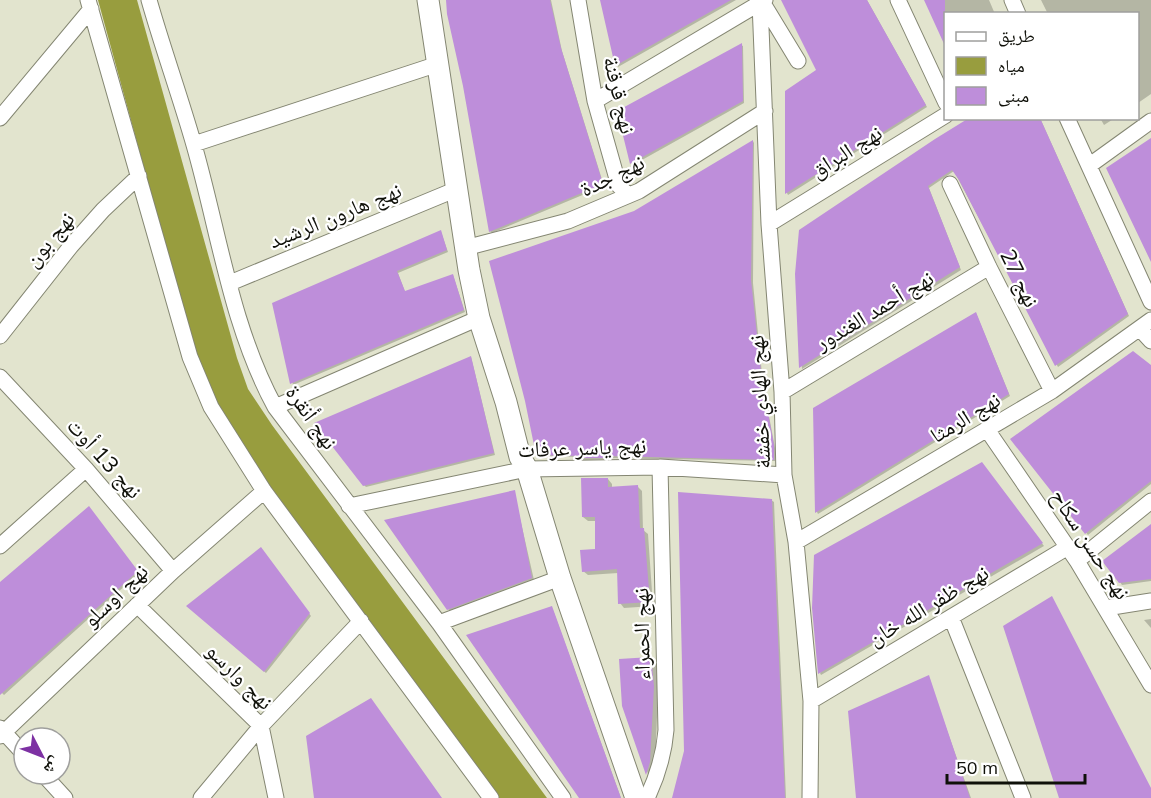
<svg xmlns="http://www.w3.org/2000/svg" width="1151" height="798" font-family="Mulish,'Noto Naskh Arabic',sans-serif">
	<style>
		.water { fill: #989d3e }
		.shadow { fill: #0003 }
		.building { fill: #be8eda }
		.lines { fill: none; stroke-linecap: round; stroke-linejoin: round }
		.street-casing { stroke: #848672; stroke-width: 17 }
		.secondary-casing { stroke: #848672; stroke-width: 23 }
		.street { stroke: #fff; stroke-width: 15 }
		.secondary { stroke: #fff; stroke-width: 21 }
		.labels { text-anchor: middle; stroke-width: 4.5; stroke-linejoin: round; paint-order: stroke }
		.street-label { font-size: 22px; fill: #0f1009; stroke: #fff }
	</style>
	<rect width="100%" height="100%" fill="#e2e4ce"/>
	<path class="water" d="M 98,0 L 137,0 L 237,358 L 248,389 L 272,425 L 547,798 L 495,798 L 242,448 L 201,376 Z"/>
	<path class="shadow" d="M 448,0 L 551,0 L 562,51 L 604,186 L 492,233 L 490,231 Z
		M 602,0 L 736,0 L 618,67 Z
		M 790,0 L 867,0 L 927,107 L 788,195 L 787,193 L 787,92 L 818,70 Z
		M 925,0 L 989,0 L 995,14 L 946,14 L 946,42 Z
		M 1041,0 L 1151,0 L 1151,94 L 1138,103 L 1138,14 L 1048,14 Z
		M 741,45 L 743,46 L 744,103 L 633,165 L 619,112 Z
		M 972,118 L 1040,118 L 1129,316 L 1058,367 L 954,171 L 929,188 L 961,270 L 802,369 L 797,274 Z
		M 1100,118 L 1115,118 L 1104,125 Z
		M 753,141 L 754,143 L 753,283 L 763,384 L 775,448 L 775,461 L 609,458 L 609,459 L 583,460 L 581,457 L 539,456 L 537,454 L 635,213 Z
		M 441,232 L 448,252 L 398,273 L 405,292 L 453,275 L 465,312 L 293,385 L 273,304 Z
		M 976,313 L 1010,396 L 818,514 L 817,512 L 814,409 Z
		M 471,357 L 495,455 L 366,487 L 364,485 Z
		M 1151,367 L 1151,484 L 1088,535 L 1012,439 Z
		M 983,466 L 1044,546 L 821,675 L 820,673 Z
		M 608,479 L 612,484 L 612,488 L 638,487 L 642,491 L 643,530 L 648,534 L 653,606 L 624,608 L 620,603 L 618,573 L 588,575 L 583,571 L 597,550 L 597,521 L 588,521 L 583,517 Z
		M 514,492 L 534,580 L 450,611 L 448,609 Z
		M 771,500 L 774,502 L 786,798 L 674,798 L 686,751 Z
		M 91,510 L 138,574 L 4,695 L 0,691 L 0,584 Z
		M 1151,526 L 1151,581 L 1122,585 L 1120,582 Z
		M 263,551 L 311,616 L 266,673 L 189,606 Z
		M 553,610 L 621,798 L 580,798 Z
		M 1151,619 L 1151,628 L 1144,620 Z
		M 651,658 L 656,663 L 658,692 L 655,768 L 651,778 L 648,774 L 624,706 Z
		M 928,677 L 971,798 L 858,798 Z"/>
	<path class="building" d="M 446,0 L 550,0 L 561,48 L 603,184 L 489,232 L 463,86 L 447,14 Z
		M 600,0 L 731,0 L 615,66 Z
		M 781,0 L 867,0 L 926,105 L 785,194 L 785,91 L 816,70 Z
		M 924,0 L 945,0 L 945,46 Z
		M 742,43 L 743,101 L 630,164 L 617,111 Z
		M 969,118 L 1040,118 L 1128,314 L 1055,366 L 959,180 L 952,170 L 928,186 L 960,267 L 799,368 L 795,274 L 799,230 L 935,139 Z
		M 1151,138 L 1151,262 L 1106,168 Z
		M 753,140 L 751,280 L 762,381 L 774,445 L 774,460 L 608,456 L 608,458 L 580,458 L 580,456 L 536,455 L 525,401 L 489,261 L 634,211 Z
		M 441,230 L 447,250 L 397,271 L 405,291 L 453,274 L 464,310 L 290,384 L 272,303 Z
		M 976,312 L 1009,394 L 815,513 L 813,408 Z
		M 1133,351 L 1151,365 L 1151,481 L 1085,534 L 1010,439 Z
		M 471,356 L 494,453 L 363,486 L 314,423 Z
		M 982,462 L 1043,543 L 818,674 L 812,608 L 814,555 Z
		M 581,478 L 608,478 L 608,487 L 638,485 L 640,528 L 644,528 L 650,602 L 618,604 L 617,569 L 582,572 L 580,550 L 595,549 L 595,517 L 582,517 Z
		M 515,490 L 532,578 L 447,610 L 384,520 Z
		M 678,492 L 772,499 L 785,798 L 672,798 L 684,751 Z
		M 89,506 L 138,571 L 0,695 L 0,582 Z
		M 1151,524 L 1151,579 L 1119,583 L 1102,561 Z
		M 261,547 L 310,613 L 264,672 L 186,606 Z
		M 1052,596 L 1151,788 L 1151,798 L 1059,798 L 1003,626 Z
		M 552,606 L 621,798 L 579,798 L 466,635 Z
		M 651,657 L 654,686 L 650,762 L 646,775 L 622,706 L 619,659 Z
		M 929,675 L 970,798 L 856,798 L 848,711 Z
		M 371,698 L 442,798 L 314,798 L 306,736 Z"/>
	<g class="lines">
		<g class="street-casing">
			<path id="street" d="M 88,0 L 190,357 L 211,407 L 264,491 L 491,798
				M 149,0 C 163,49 180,96 194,145 C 219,232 231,326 275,407 L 439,623 L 563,798
				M 578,0 L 595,101 L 619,186 L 628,195
				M 761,0 L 798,61
				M 898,0 L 946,103
				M 1012,0 L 1018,14
				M 760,3 L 769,224 L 782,392 L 784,475 L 796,542 L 811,701 L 810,798
				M 595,101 L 765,0
				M 0,118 L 91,9
				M 1067,118 L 1151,302
				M 194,144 L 438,64
				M 1090,165 L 1151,121
				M 950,184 L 989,267 L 1052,391
				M 769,224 L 946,115
				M 465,248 L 568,221 L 639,191 L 765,111
				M 230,283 L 457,189
				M 1140,329 L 1151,341
				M 0,336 L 71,246 L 103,210 L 139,176
				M 0,377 L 86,469 L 173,571
				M 782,392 L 989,267
				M 275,407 L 479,318
				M 988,431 L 1077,561 L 1151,685
				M 349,506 L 527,469 L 660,467 L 784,475
				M 796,542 L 1052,391 L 1151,320
				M 0,546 L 86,469
				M 1077,561 L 1151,501
				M 137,605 L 261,726 L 276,798
				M 1106,608 L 1151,601
				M 951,617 L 1023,798
				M 439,623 L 560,578
				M 811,701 L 1068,547
				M 0,728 L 24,754
				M 0,736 L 173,571 L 264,491
				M 43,774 L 65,798
				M 201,798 L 261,726 L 361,621
				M 647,798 C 658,775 664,755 666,730 L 660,467"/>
		</g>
		<g class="secondary-casing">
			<path id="secondary" d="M 428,0 L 469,270 L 479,318 L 506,402 L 520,457 L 527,469 L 560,578 L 636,798"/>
		</g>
		<use href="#street" class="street"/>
		<use href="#secondary" class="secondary"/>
	</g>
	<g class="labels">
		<g class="street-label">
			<text transform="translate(620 95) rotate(77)" y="8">نهج قرقنة</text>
			<text transform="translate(846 151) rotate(-32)" y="8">نهج البراق</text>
			<text transform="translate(612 175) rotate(-26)" y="8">نهج جدة</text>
			<text transform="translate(335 215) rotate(-22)" y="8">نهج هارون الرشيد</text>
			<text transform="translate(49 239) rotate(-50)" y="8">نهج بون</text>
			<text transform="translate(1020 278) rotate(64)" y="8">نهج 27</text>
			<text transform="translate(874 310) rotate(-31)" y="8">نهج أحمد الغندور</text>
			<text transform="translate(759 402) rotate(-93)" y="8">نهج الهادي خفشة</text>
			<text transform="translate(312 417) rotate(55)" y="8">نهج أنقرة</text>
			<text transform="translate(965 417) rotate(-31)" y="8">نهج الرمثا</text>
			<text transform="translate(582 447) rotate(-2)" y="8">نهج ياسر عرفات</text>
			<text transform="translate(105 458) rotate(48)" y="8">نهج 13 أوت</text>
			<text transform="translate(1091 544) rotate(57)" y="8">نهج حسن سكاح</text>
			<text transform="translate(115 595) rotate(-44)" y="8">نهج اوسلو</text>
			<text transform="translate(928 605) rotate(-31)" y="8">نهج ظفر الله خان</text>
			<text transform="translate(641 634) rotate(-91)" y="8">نهج الحمراء</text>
			<text transform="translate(240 676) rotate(45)" y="8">نهج وارسو</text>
		</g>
	</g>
	<rect x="944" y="12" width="195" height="108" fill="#ffffff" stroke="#9f9f9d" stroke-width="1.5"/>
	<rect x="956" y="32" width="30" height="9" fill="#ffffff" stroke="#9f9f9d" stroke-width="1.5"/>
	<text x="998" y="42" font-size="18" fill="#0f1009">طريق</text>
	<rect x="956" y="57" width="30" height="18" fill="#989d3e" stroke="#9f9f9d" stroke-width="1.5"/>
	<text x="998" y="72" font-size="18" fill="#0f1009">مياه</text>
	<rect x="956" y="87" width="30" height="18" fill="#be8eda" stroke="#9f9f9d" stroke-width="1.5"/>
	<text x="998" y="102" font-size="18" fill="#0f1009">مبنى</text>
	<g transform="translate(42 756) rotate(132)"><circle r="28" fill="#ffffff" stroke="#9f9f9d" stroke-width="1.5"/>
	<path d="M0-4.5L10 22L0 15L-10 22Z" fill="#7d31a3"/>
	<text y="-9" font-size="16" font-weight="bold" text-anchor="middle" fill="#0f1009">ش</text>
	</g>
	<path d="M947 774v9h138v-9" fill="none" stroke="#0f1009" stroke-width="3"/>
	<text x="956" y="774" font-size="18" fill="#0f1009" stroke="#ffffff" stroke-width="4.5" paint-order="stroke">50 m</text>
</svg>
